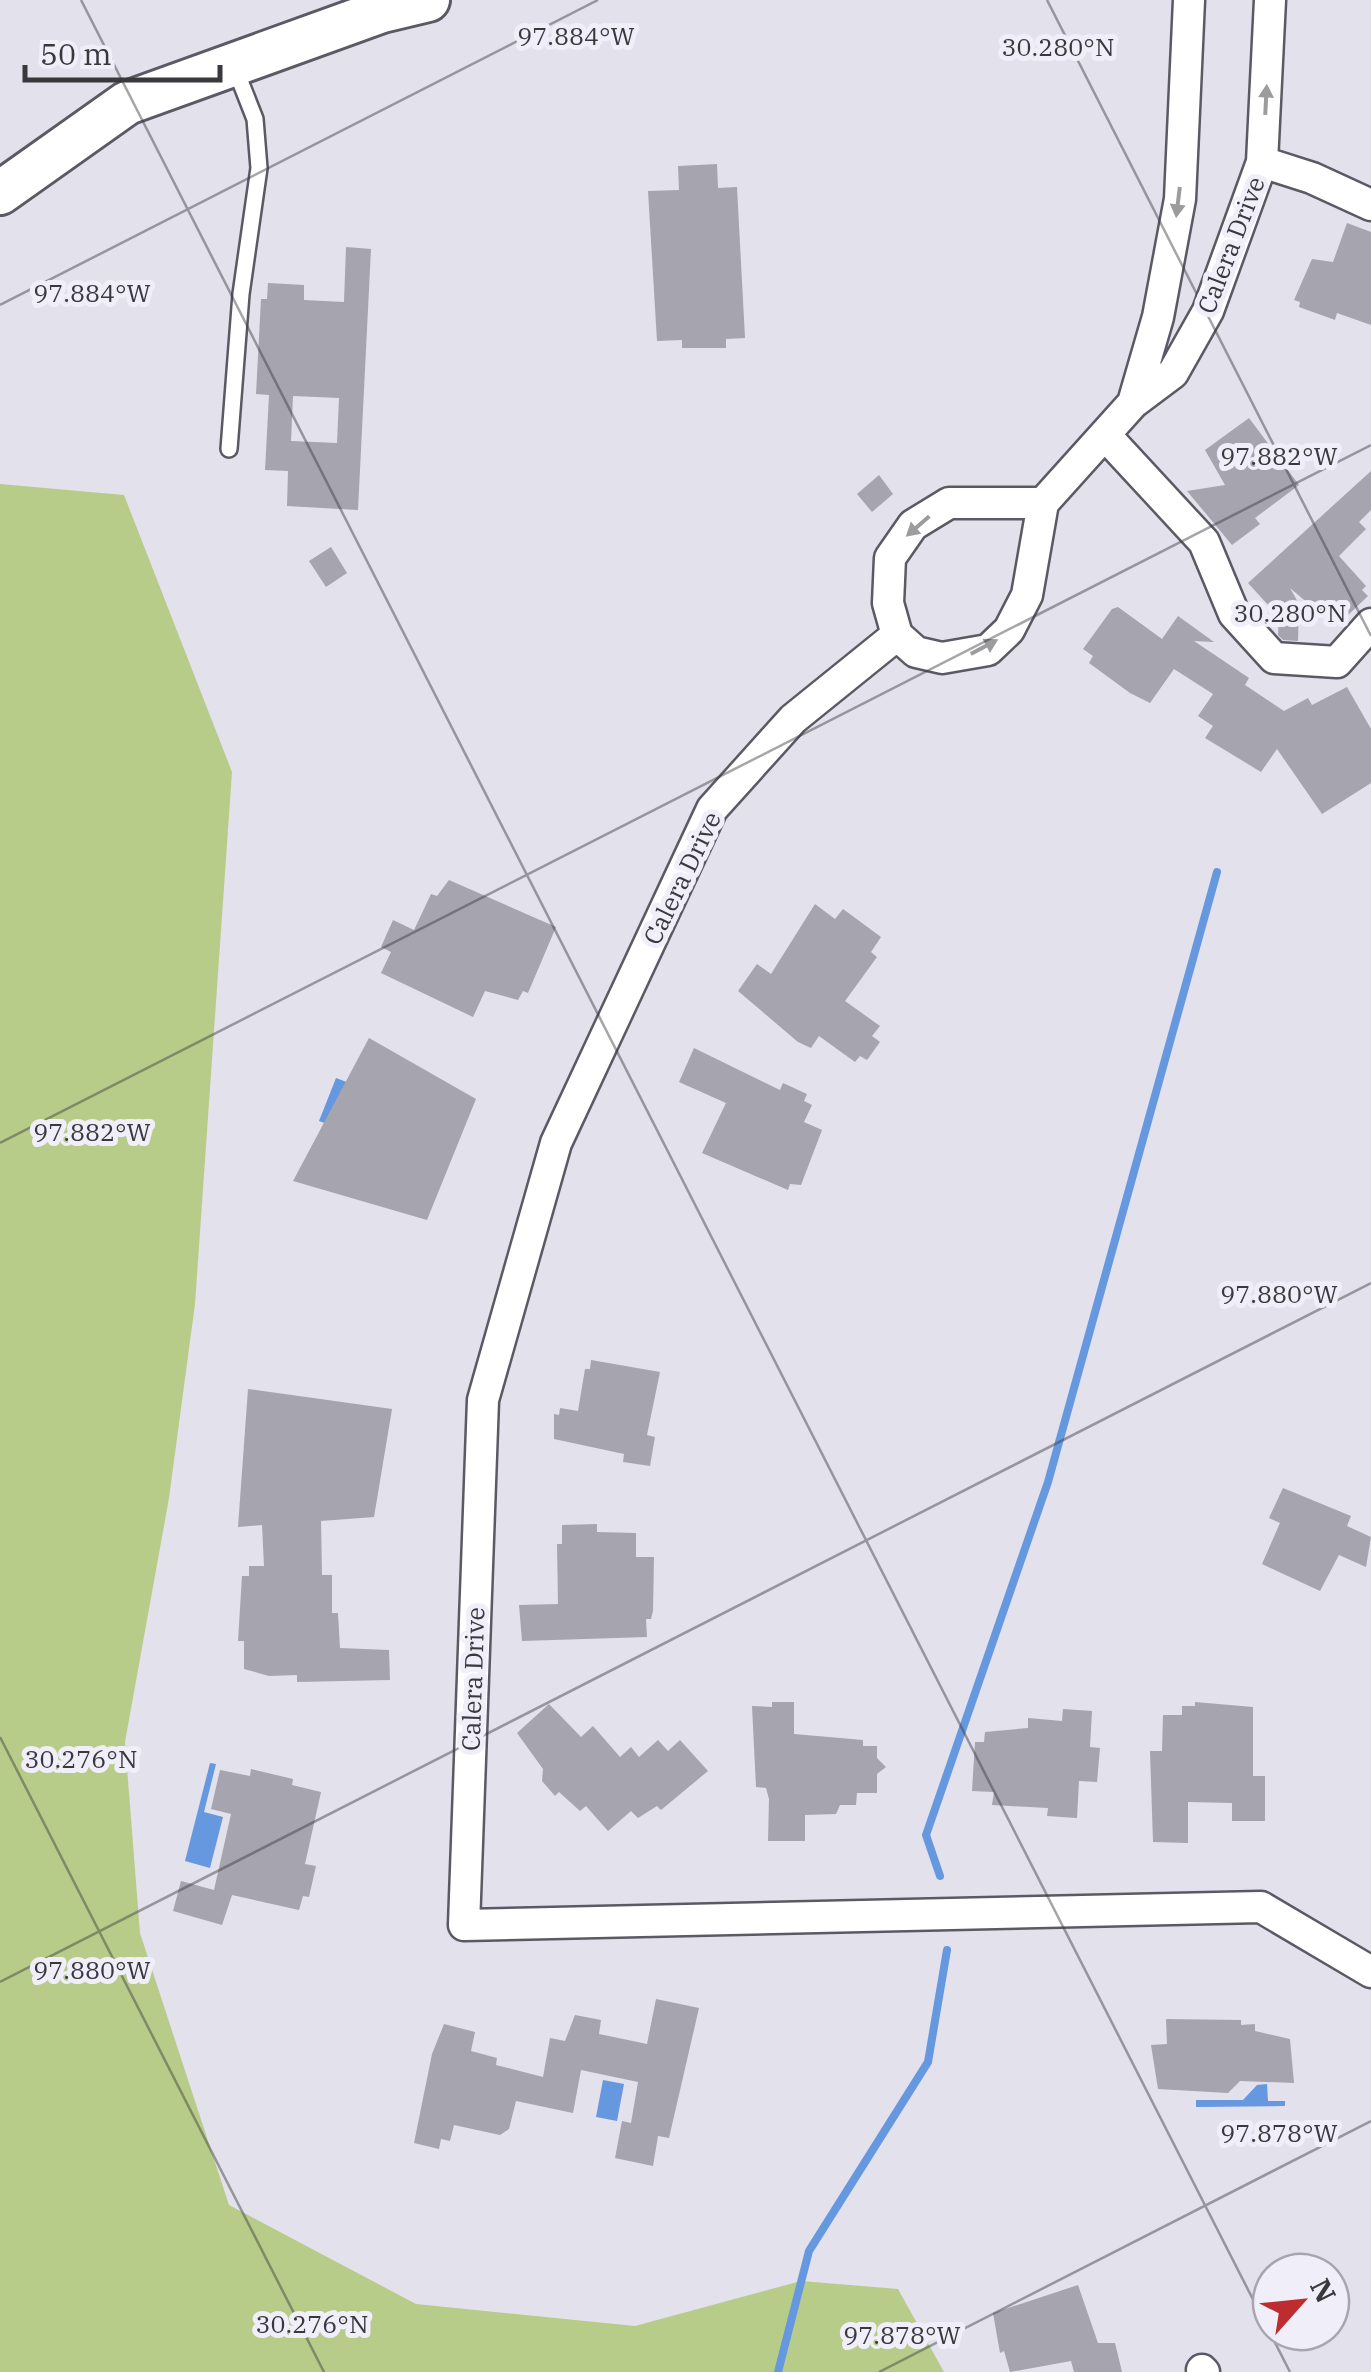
<svg xmlns="http://www.w3.org/2000/svg" width="1371" height="2372" font-family="'IBM Plex Serif',serif">
	<style>
		.green { fill: #b8cc89 }
		.water { fill: #6698df }
		.lines { fill: none; stroke-linecap: round; stroke-linejoin: round }
		.stream { stroke: #6698df; stroke-width: 8 }
		.building { fill: #a5a4af; fill-rule: evenodd }
		.lane-casing { stroke: #5b5a64; stroke-width: 20 }
		.street-casing { stroke: #5b5a64; stroke-width: 35 }
		.secondary-casing { stroke: #5b5a64; stroke-width: 48 }
		.lane { stroke: #fff; stroke-width: 15 }
		.street { stroke: #fff; stroke-width: 30 }
		.secondary { stroke: #fff; stroke-width: 42 }
		.oneway { fill: #9c9c9e }
		.ticks { fill: none; stroke: #39393d; stroke-width: 2.5; stroke-opacity: 0.45 }
		.labels { text-anchor: middle; stroke-width: 10; stroke-linejoin: round; paint-order: stroke }
		.street-label { font-size: 25px; fill: #39393d; stroke: #efeef9 }
		.ticks-label { font-size: 25px; text-anchor: middle; fill: #39393d; stroke: #efeef9; stroke-width: 10; stroke-linejoin: round; paint-order: stroke }
	</style>
	<rect width="100%" height="100%" fill="#e2e1ec"/>
	<path class="green" d="M 0,484 L 124,495 L 232,772 L 195,1304 L 169,1498 L 125,1742 L 140,1933 L 229,2205 L 416,2304 L 635,2326 L 801,2281 L 898,2289 L 944,2372 L 0,2372 Z"/>
	<path class="water" d="M 336,1078 L 352,1084 L 330,1125 L 319,1121 Z
		M 210,1763 L 216,1764 L 204,1812 L 223,1817 L 210,1868 L 185,1861 Z
		M 603,2080 L 624,2084 L 617,2121 L 596,2117 Z
		M 1267,2084 L 1268,2101 L 1285,2101 L 1285,2106 L 1196,2107 L 1196,2100 L 1243,2100 L 1257,2085 Z"/>
	<g class="lines">
		<path class="stream" d="M 940,1876 L 926,1835 L 1048,1482 L 1217,872
			M 778,2372 L 809,2251 L 928,2062 L 947,1950"/>
	</g>
	<path class="building" d="M 717,164 L 718,188 L 737,187 L 745,338 L 726,339 L 726,348 L 682,348 L 682,340 L 657,341 L 648,191 L 679,190 L 678,166 Z
		M 1347,223 L 1371,232 L 1371,325 L 1337,313 L 1335,320 L 1299,307 L 1300,302 L 1294,300 L 1312,259 L 1333,262 Z
		M 346,247 L 371,249 L 358,510 L 287,506 L 288,471 L 265,470 L 269,395 L 256,394 L 261,299 L 267,299 L 268,283 L 304,285 L 304,300 L 344,302 ZM 293,396 L 339,398 L 337,443 L 291,441 Z
		M 1249,418 L 1299,485 L 1255,518 L 1260,524 L 1232,545 L 1187,491 L 1225,485 L 1205,450 Z
		M 1371,471 L 1371,510 L 1359,522 L 1366,529 L 1339,556 L 1366,586 L 1362,590 L 1368,596 L 1347,616 L 1342,611 L 1330,622 L 1290,588 L 1299,604 L 1298,641 L 1283,640 L 1278,635 L 1279,617 L 1248,583 Z
		M 879,475 L 893,494 L 872,512 L 857,494 Z
		M 331,547 L 347,573 L 326,587 L 309,561 Z
		M 1118,607 L 1162,639 L 1178,616 L 1214,642 L 1194,641 L 1249,678 L 1245,685 L 1284,711 L 1308,698 L 1312,705 L 1347,687 L 1371,729 L 1371,783 L 1322,814 L 1277,749 L 1261,772 L 1205,738 L 1213,726 L 1198,716 L 1213,694 L 1174,669 L 1150,703 L 1130,693 L 1089,663 L 1093,656 L 1083,649 L 1112,609 Z
		M 449,880 L 556,927 L 528,993 L 523,991 L 518,1000 L 485,991 L 473,1017 L 381,973 L 391,952 L 381,947 L 393,920 L 414,930 L 431,894 L 437,896 Z
		M 815,904 L 835,919 L 843,909 L 881,937 L 871,952 L 877,957 L 845,1001 L 880,1026 L 872,1036 L 880,1042 L 867,1060 L 860,1056 L 855,1062 L 819,1036 L 811,1048 L 798,1042 L 738,991 L 757,964 L 771,974 Z
		M 369,1038 L 476,1099 L 427,1220 L 293,1181 Z
		M 694,1048 L 780,1090 L 783,1083 L 807,1094 L 804,1101 L 812,1105 L 804,1122 L 822,1130 L 801,1185 L 790,1184 L 788,1190 L 702,1153 L 726,1103 L 679,1082 Z
		M 591,1360 L 660,1372 L 647,1435 L 655,1437 L 650,1466 L 623,1462 L 624,1454 L 554,1439 L 554,1414 L 559,1415 L 560,1408 L 578,1411 L 585,1369 L 590,1369 Z
		M 248,1389 L 392,1409 L 374,1517 L 321,1521 L 322,1575 L 332,1575 L 332,1613 L 338,1613 L 340,1648 L 389,1650 L 390,1680 L 297,1682 L 297,1675 L 269,1676 L 244,1669 L 244,1641 L 238,1641 L 242,1576 L 249,1576 L 249,1566 L 264,1566 L 262,1525 L 238,1527 Z
		M 1283,1488 L 1351,1516 L 1347,1526 L 1371,1537 L 1366,1567 L 1339,1555 L 1320,1591 L 1262,1564 L 1280,1523 L 1269,1518 Z
		M 597,1524 L 597,1532 L 636,1533 L 636,1557 L 654,1557 L 653,1611 L 651,1619 L 646,1619 L 647,1637 L 522,1641 L 519,1605 L 558,1604 L 557,1544 L 562,1544 L 562,1525 Z
		M 772,1702 L 794,1702 L 794,1734 L 863,1740 L 863,1746 L 877,1746 L 877,1758 L 886,1767 L 877,1774 L 877,1793 L 857,1793 L 856,1805 L 840,1805 L 836,1814 L 805,1815 L 805,1841 L 768,1841 L 769,1799 L 766,1788 L 756,1787 L 752,1706 L 772,1707 Z
		M 1195,1702 L 1253,1707 L 1253,1776 L 1265,1776 L 1265,1821 L 1232,1821 L 1232,1803 L 1188,1802 L 1188,1843 L 1153,1842 L 1150,1751 L 1162,1751 L 1163,1715 L 1182,1715 L 1182,1706 L 1195,1706 Z
		M 549,1704 L 581,1737 L 593,1726 L 620,1757 L 631,1747 L 639,1757 L 658,1740 L 668,1751 L 680,1740 L 708,1771 L 661,1810 L 657,1806 L 638,1818 L 631,1811 L 608,1831 L 586,1806 L 580,1811 L 559,1792 L 555,1796 L 542,1781 L 543,1769 L 517,1733 Z
		M 1063,1709 L 1092,1711 L 1090,1747 L 1100,1748 L 1097,1782 L 1079,1781 L 1077,1818 L 1047,1816 L 1048,1808 L 992,1805 L 994,1792 L 972,1791 L 975,1742 L 984,1742 L 985,1732 L 1028,1728 L 1028,1718 L 1062,1721 Z
		M 251,1769 L 293,1779 L 292,1785 L 321,1792 L 305,1864 L 316,1866 L 309,1897 L 303,1896 L 299,1910 L 232,1895 L 222,1925 L 173,1911 L 181,1881 L 214,1890 L 231,1814 L 211,1809 L 220,1770 L 250,1776 Z
		M 656,1999 L 699,2008 L 669,2138 L 658,2136 L 653,2166 L 615,2158 L 622,2121 L 631,2123 L 638,2082 L 581,2070 L 573,2113 L 516,2101 L 509,2129 L 500,2135 L 454,2125 L 450,2141 L 441,2139 L 439,2149 L 414,2143 L 432,2054 L 444,2024 L 475,2032 L 471,2051 L 497,2058 L 496,2065 L 543,2077 L 550,2038 L 565,2041 L 575,2015 L 601,2020 L 599,2034 L 647,2044 Z
		M 1166,2019 L 1241,2020 L 1241,2025 L 1255,2024 L 1255,2031 L 1290,2039 L 1294,2083 L 1240,2081 L 1228,2093 L 1158,2089 L 1151,2045 L 1167,2044 Z
		M 1078,2285 L 1098,2343 L 1115,2343 L 1122,2372 L 1074,2372 L 1071,2361 L 1010,2372 L 1004,2351 L 1000,2353 L 993,2313 Z"/>
	<g class="lines">
		<g class="lane-casing">
			<path id="lane" d="M 229,449 L 241,294 L 259,168 L 255,119 L 235,68"/>
		</g>
		<g class="street-casing">
			<path id="street" d="M 1262,162 L 1312,178 L 1371,205
				M 1133,403 L 1158,317 L 1180,199 L 1189,0
				M 1105,435 L 1204,542 L 1234,614 L 1274,658 L 1337,662 L 1371,624
				M 1043,503 L 949,503 L 913,525 L 890,558 L 888,603 L 897,635 L 916,652 L 942,658 L 988,650 L 1009,630 L 1027,595 L 1043,503 L 1133,403 L 1173,373 L 1208,311 L 1262,162 L 1270,0
				M 897,635 L 793,719 L 712,809 L 556,1143 L 483,1400 L 464,1925 L 1261,1907 L 1371,1972
				M 1202,2370 L 1204,2372"/>
		</g>
		<g class="secondary-casing">
			<path id="secondary" d="M 0,193 L 127,103 L 382,11 L 428,0"/>
		</g>
		<use href="#lane" class="lane"/>
		<use href="#street" class="street"/>
		<use href="#secondary" class="secondary"/>
	</g>
	<defs><path id="oneway-solid" d="M-6-.8H1V-3.2L6.5 0L1 3.2V.8H-6Z" transform="scale(2.5)"/></defs>
	<g class="oneway">
		<use href="#oneway-solid" transform="translate(1266 100) rotate(-87)"/>
		<use href="#oneway-solid" transform="translate(1178 202) rotate(97)"/>
		<use href="#oneway-solid" transform="translate(918 526) rotate(139)"/>
		<use href="#oneway-solid" transform="translate(984 647) rotate(-28)"/>
	</g>
	<path class="ticks" d="M 81,0 L 1290,2372M 1047,0 L 1371,636M 0,305 L 598,0M 0,1143 L 1371,445M 0,1737 L 324,2372M 0,1982 L 1371,1283M 879,2372 L 1371,2121"/>
	<g class="labels">
		<g class="street-label">
			<text transform="translate(1231 245) rotate(-69)" y="9">Calera Drive</text>
			<text transform="translate(682 878) rotate(-64)" y="9">Calera Drive</text>
			<text transform="translate(473 1679) rotate(-88)" y="9">Calera Drive</text>
		</g>
	</g>
	<g class="ticks-label">
		<text x="576" y="45">97.884°W</text>
		<text x="1058" y="56">30.280°N</text>
		<text x="92" y="302">97.884°W</text>
		<text x="1279" y="465">97.882°W</text>
		<text x="1290" y="622">30.280°N</text>
		<text x="92" y="1141">97.882°W</text>
		<text x="1279" y="1303">97.880°W</text>
		<text x="81" y="1768">30.276°N</text>
		<text x="92" y="1979">97.880°W</text>
		<text x="1279" y="2142">97.878°W</text>
		<text x="312" y="2333">30.276°N</text>
		<text x="902" y="2344">97.878°W</text>
	</g>
	<g transform="translate(1301 2302) rotate(63)"><circle r="48" fill="#efeef9" stroke="#a6a6ae" stroke-width="2.5"/>
	<path d="M0-8L18 38L0 25L-18 38Z" fill="#bd2d2f"/>
	<text y="-15" font-size="28" font-weight="bold" text-anchor="middle" fill="#39393d">N</text>
	</g>
	<path d="M25 65v15h195v-15" fill="none" stroke="#39393d" stroke-width="5"/>
	<text x="40" y="65" font-size="30" fill="#39393d" stroke="#efeef9" stroke-width="8" paint-order="stroke">50 m</text>
</svg>
